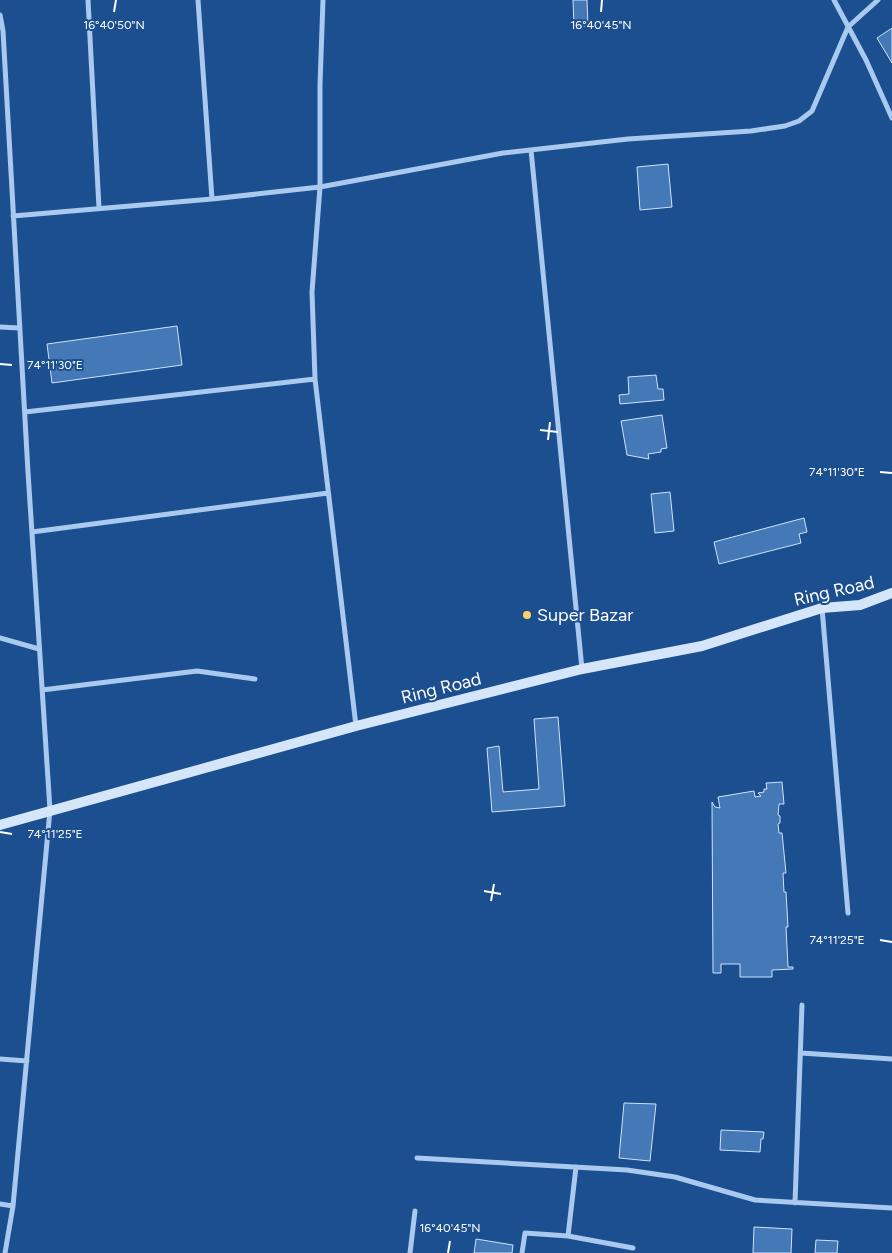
<svg xmlns="http://www.w3.org/2000/svg" width="892" height="1253" font-family="Figtree,sans-serif">
	<style>
		.building { fill: #4478b7; stroke: #cfe3fa }
		.lines { fill: none; stroke-linecap: round; stroke-linejoin: round }
		.street { stroke: #a9c9ee; stroke-width: 5 }
		.secondary { stroke: #d6e6fa; stroke-width: 10 }
		.ticks { fill: none; stroke: #fff; stroke-width: 2 }
		.poi-dot { fill: #ffd166; stroke: #1b4f8f; stroke-width: 2 }
		.labels { text-anchor: middle; stroke-width: 4; stroke-linejoin: round; paint-order: stroke }
		.street-label { font-size: 18px; fill: #fff; stroke: #1b4f8f }
		.poi-label { font-size: 18px; fill: #fff; stroke: #1b4f8f; text-anchor: start }
		.ticks-label { font-size: 12px; text-anchor: middle; fill: #fff; stroke: #1b4f8f; stroke-width: 4; stroke-linejoin: round; paint-order: stroke }
	</style>
	<rect width="100%" height="100%" fill="#1b4f8f"/>
	<path class="building" d="M 573,0 L 587,0 L 588,26 L 574,26 Z
		M 892,28 L 892,63 L 877,38 Z
		M 668,164 L 672,207 L 640,210 L 637,167 Z
		M 177,326 L 182,365 L 52,383 L 47,344 Z
		M 656,375 L 658,389 L 663,389 L 664,400 L 620,404 L 619,395 L 629,394 L 628,377 Z
		M 662,415 L 667,448 L 661,449 L 661,452 L 648,454 L 649,459 L 627,455 L 621,421 Z
		M 670,492 L 674,531 L 655,533 L 651,494 Z
		M 804,518 L 807,532 L 799,534 L 801,543 L 719,564 L 714,542 Z
		M 558,717 L 565,806 L 492,812 L 487,748 L 499,746 L 503,792 L 539,789 L 534,719 Z
		M 782,782 L 784,804 L 779,804 L 778,815 L 780,816 L 780,823 L 778,824 L 779,833 L 782,833 L 786,873 L 783,873 L 784,892 L 786,892 L 788,927 L 786,927 L 788,967 L 793,967 L 793,969 L 772,970 L 772,977 L 740,977 L 740,964 L 721,964 L 721,973 L 713,973 L 712,802 L 715,807 L 720,808 L 718,797 L 754,791 L 755,797 L 761,796 L 758,793 L 764,792 L 764,789 L 767,789 L 766,783 Z
		M 624,1103 L 656,1104 L 650,1161 L 619,1158 Z
		M 721,1130 L 764,1132 L 763,1139 L 761,1139 L 760,1152 L 720,1150 Z
		M 754,1227 L 792,1229 L 791,1253 L 753,1253 Z
		M 476,1239 L 513,1245 L 512,1253 L 474,1253 Z
		M 816,1240 L 838,1241 L 837,1253 L 815,1253 Z"/>
	<g class="lines">
		<path class="street" d="M 88,0 L 99,208
			M 198,0 L 212,199
			M 323,0 L 320,84 L 320,187 L 312,292 L 315,379 L 356,726
			M 834,0 L 866,60 L 892,118
			M 0,15 L 3,31 L 28,472 L 50,810 L 13,1206 L 5,1253
			M 531,150 L 582,669
			M 13,216 L 212,199 L 320,187 L 503,153 L 628,139 L 751,131 L 785,126 L 799,121 L 812,111 L 848,27 L 878,0
			M 0,327 L 20,328
			M 25,412 L 315,379
			M 32,532 L 328,493
			M 822,608 L 848,913
			M 0,638 L 39,649
			M 42,690 L 197,671 L 255,679
			M 801,1053 L 892,1059
			M 0,1059 L 27,1061
			M 417,1158 L 627,1170 L 675,1177 L 755,1200 L 892,1208
			M 795,1203 L 802,1005
			M 0,1204 L 13,1206
			M 568,1236 L 633,1248
			M 410,1253 L 415,1211
			M 522,1253 L 525,1233 L 568,1236 L 576,1167"/>
		<path class="secondary" d="M 0,825 L 356,726 L 582,669 L 702,646 L 822,608 L 860,605 L 892,593"/>
	</g>
	<path class="ticks" d="M 114,12 L 116,0M 601,12 L 602,0M 0,364 L 12,365M 540,430 L 558,432M 548,440 L 550,422M 880,472 L 892,473M 0,832 L 12,834M 484,891 L 501,894M 491,901 L 494,884M 880,940 L 892,942M 448,1253 L 450,1241"/>
	<circle class="poi-dot" cx="527" cy="615" r="5"/>
	<g class="labels">
		<g class="street-label">
			<text transform="translate(834 591) rotate(-13)" y="6">Ring Road</text>
			<text transform="translate(441 688) rotate(-14)" y="6">Ring Road</text>
		</g>
		<g class="poi-label">
			<text x="537" y="621">Super Bazar</text>
		</g>
	</g>
	<g class="ticks-label">
		<text x="114" y="29">16°40'50"N</text>
		<text x="601" y="29">16°40'45"N</text>
		<text x="55" y="369">74°11'30"E</text>
		<text x="837" y="476">74°11'30"E</text>
		<text x="55" y="838">74°11'25"E</text>
		<text x="837" y="944">74°11'25"E</text>
		<text x="450" y="1232">16°40'45"N</text>
	</g>
</svg>
